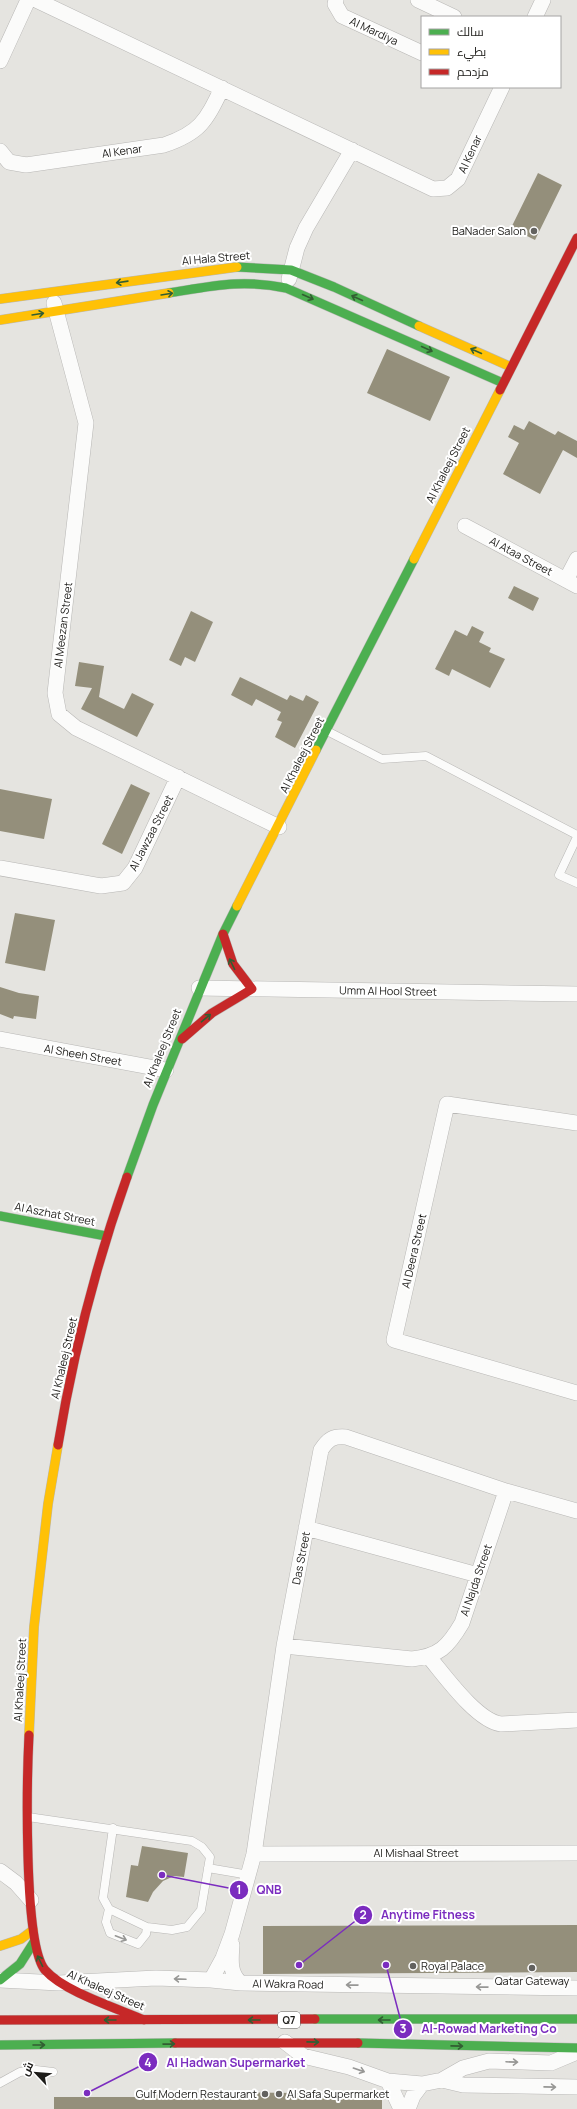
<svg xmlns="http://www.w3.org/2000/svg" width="577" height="2109" font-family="Manrope,Cairo,sans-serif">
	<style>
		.building { fill: #948f7b }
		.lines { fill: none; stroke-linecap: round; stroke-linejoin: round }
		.lane-casing { stroke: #b8b7b5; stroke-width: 9 }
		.street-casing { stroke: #b8b7b5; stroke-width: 16 }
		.fast-casing { stroke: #b8b7b5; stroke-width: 10 }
		.slow-casing { stroke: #b8b7b5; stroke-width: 10 }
		.jam-casing { stroke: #b8b7b5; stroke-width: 10 }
		.lane { stroke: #fbfbfa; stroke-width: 8 }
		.street { stroke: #fbfbfa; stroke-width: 15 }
		.fast { stroke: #4caf50; stroke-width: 9 }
		.slow { stroke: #ffc107; stroke-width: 9 }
		.jam { stroke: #c62828; stroke-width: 9 }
		.oneway { stroke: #325e32 }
		.oneway2 { stroke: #979795 }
		.poi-dot { fill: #63625f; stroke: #fff; stroke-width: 1.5 }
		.labels { text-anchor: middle; stroke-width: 4; stroke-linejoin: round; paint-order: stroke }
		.shield { fill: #fff; stroke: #61605e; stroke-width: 1 }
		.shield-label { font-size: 10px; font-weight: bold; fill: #1d1c19 }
		.street-label { font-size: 11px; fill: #1d1c19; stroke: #fff }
		.poi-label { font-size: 11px; fill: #1d1c19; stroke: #fff; text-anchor: end }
		.leader { fill: none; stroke: #7b2cbf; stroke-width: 1.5 }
		.callout-dot { fill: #7b2cbf; stroke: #fff; stroke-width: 1.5 }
		.mark-label { font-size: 12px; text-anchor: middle; font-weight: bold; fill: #fff }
		.callout-label { font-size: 12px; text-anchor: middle; font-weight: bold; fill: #7b2cbf; stroke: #fff; stroke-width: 4; stroke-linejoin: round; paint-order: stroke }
	</style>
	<rect width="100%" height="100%" fill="#e5e4e0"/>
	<path class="building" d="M 538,173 L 562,185 L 535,240 L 511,228 Z
		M 387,349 L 450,377 L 430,421 L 367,393 Z
		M 529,421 L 555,435 L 558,431 L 577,441 L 577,458 L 563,450 L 540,494 L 503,474 L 519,443 L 508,437 L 514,425 L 524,430 Z
		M 514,586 L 539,598 L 533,611 L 508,598 Z
		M 191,611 L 213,622 L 195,662 L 185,657 L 181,666 L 169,660 Z
		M 472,626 L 484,632 L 479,642 L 491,648 L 489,652 L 505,659 L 490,688 L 452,669 L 449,676 L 435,669 L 455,630 L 467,636 Z
		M 79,662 L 104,666 L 99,697 L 124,709 L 132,693 L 154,704 L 137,737 L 81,709 L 92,688 L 75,686 Z
		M 240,677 L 287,700 L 290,695 L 303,701 L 306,695 L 319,702 L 295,748 L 275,737 L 282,722 L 277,720 L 281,712 L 256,699 L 252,706 L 231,695 Z
		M 131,784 L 150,793 L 122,854 L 102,844 Z
		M 0,789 L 52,799 L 44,839 L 0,831 Z
		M 15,913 L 55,920 L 45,971 L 5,963 Z
		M 0,987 L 19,993 L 39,996 L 36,1019 L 14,1016 L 13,1019 L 0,1014 Z
		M 142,1846 L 188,1853 L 184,1877 L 174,1876 L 163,1881 L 153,1892 L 148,1902 L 126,1897 L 131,1865 L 138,1866 Z
		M 577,1925 L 577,1972 L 263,1974 L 263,1926 Z
		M 140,2091 L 382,2094 L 382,2109 L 54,2109 L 54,2097 L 140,2097 Z"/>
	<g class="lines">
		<g class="lane-casing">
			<path id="lane" d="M 327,731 L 382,759 L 426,756 L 577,835
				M 577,837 L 559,875 L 577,883
				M 28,1817 L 192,1841 L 202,1847 L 210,1857 L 201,1910 L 187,1927 L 172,1930 L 147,1927 L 109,1909 L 103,1898 L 113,1828
				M 208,1868 L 249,1875
				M 109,1909 L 106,1922 L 110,1933 L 138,1944 L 146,1934 L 147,1927
				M 0,2083 L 20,2072 L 36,2070 L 53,2072"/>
		</g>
		<g class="street-casing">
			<path id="street" d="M 36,0 L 433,189 L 447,188 L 458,179 L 502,87
				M 336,0 L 335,4 L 342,16 L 422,53
				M 418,0 L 454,17
				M 535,17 L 543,0
				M 0,61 L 28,0
				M 0,151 L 9,162 L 26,165 L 164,145 C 200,133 206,121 222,88
				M 289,279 L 297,248 L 306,228 L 352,150
				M 54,303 L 86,423 L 55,693 L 59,714 L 76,728 L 279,827
				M 465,526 L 577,586
				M 566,580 L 577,559
				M 0,868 L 101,886 L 123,883 L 135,868 L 178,777
				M 199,988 L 577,994
				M 0,1039 L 166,1070
				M 577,1123 L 447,1104 L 394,1340 L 577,1393
				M 306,1528 L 478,1575
				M 284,1646 L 412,1659 C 439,1656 448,1647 462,1623 L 506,1491
				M 429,1657 C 445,1676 477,1721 501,1724 L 577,1720
				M 254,1854 L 577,1853
				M 0,1871 L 16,1883 L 31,1900
				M 232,1945 C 231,1959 229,1974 241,1983
				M 0,1980 L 59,1983 L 156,1978 L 211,1980 L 241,1983 L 577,1988
				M 211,1980 L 223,1958 L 232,1934 L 254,1854 L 284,1646 L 321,1450 C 328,1439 333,1436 346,1437 L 506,1491 L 577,1511
				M 285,2042 L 303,2056 L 349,2067 L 388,2081 L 401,2109
				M 442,2080 L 463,2085 L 577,2087
				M 388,2081 L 422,2084
				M 408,2109 L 413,2096 L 422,2084 L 442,2080 L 463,2068 L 489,2061 L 551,2063 L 577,2052"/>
		</g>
		<g class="fast-casing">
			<path id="fast" d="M 237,267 L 291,270 L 334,287 L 419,326
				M 169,293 C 213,286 241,279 286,288 L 503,383
				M 316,750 L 414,559
				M 127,1177 L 153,1105 L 223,934 L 237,906
				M 0,1216 L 106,1236
				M 0,1980 L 20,1964 L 34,1942
				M 315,2019 L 577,2019
				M 358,2043 L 577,2048
				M 0,2045 L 175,2043"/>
		</g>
		<g class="slow-casing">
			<path id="slow" d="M 0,299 L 237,267
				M 0,320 L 169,293
				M 419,326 L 511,367
				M 414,559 L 500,390
				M 237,906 L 316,750
				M 29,1735 L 34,1627 L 48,1504 L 58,1445
				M 0,1946 L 21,1939 L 33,1930"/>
		</g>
		<g class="jam-casing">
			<path id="jam" d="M 500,390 L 577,238
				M 182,1039 L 212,1013 L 252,989 L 233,964 L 223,934
				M 58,1445 C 73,1354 96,1264 127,1177
				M 29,1735 C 27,1775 23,1944 45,1970 C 63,1991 116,2008 144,2020
				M 0,2020 L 315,2019
				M 175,2043 L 358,2043"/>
		</g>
		<use href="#lane" class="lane"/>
		<use href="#street" class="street"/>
		<use href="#fast" class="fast"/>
		<use href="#slow" class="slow"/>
		<use href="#jam" class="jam"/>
	</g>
	<defs><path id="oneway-shaft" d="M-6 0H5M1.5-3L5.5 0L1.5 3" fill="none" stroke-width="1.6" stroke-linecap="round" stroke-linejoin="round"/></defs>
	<g class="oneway">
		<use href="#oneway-shaft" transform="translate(122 282) rotate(172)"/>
		<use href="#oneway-shaft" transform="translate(167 294) rotate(-9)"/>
		<use href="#oneway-shaft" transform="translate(308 297) rotate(24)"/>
		<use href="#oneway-shaft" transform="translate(357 298) rotate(-156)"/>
		<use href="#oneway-shaft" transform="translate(38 314) rotate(-9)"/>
		<use href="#oneway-shaft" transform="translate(427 349) rotate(24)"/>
		<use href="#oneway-shaft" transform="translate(476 351) rotate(-156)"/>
		<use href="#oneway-shaft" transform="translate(232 964) rotate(-116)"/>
		<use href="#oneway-shaft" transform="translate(206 1018) rotate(-40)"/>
		<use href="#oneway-shaft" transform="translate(40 1961) rotate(-116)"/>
		<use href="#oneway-shaft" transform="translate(110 2020) rotate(-180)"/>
		<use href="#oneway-shaft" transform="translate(254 2020) rotate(180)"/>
		<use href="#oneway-shaft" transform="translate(384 2020) rotate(180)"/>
		<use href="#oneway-shaft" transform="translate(313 2042) rotate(1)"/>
		<use href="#oneway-shaft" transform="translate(169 2044) rotate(-1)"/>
		<use href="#oneway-shaft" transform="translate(39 2045)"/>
		<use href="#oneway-shaft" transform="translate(457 2046) rotate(1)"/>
	</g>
	<g class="oneway2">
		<use href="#oneway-shaft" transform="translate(121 1938) rotate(21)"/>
		<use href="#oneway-shaft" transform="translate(180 1979) rotate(-178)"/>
		<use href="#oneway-shaft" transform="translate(352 1985) rotate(-179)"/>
		<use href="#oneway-shaft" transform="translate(482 1987) rotate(-179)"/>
		<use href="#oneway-shaft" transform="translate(512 2062) rotate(2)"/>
		<use href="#oneway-shaft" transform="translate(359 2070) rotate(19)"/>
		<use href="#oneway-shaft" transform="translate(550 2087) rotate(1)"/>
	</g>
	<g class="poi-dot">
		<circle cx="534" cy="231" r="4"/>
		<circle cx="413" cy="1966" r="4"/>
		<circle cx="532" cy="1968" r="4"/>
		<circle cx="265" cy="2094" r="4"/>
		<circle cx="279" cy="2094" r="4"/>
	</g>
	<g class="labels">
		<rect class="shield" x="278" y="2012" width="22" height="16" rx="3"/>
		<g class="shield-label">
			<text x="289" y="2024">Q7</text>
		</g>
		<g class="street-label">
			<text transform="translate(374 31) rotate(25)" y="4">Al Mardiya</text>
			<text transform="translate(122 151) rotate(-8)" y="4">Al Kenar</text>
			<text transform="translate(470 154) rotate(-65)" y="4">Al Kenar</text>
			<text transform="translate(216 258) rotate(-5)" y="4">Al Hala Street</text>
			<text transform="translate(448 465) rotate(-63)" y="4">Al Khaleej Street</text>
			<text transform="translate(521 556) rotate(28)" y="4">Al Ataa Street</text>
			<text transform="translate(63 625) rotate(-83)" y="4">Al Meezan Street</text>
			<text transform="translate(302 755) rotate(-63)" y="4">Al Khaleej Street</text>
			<text transform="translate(151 833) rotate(-63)" y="4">Al Jawzaa Street</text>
			<text transform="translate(388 991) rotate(1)" y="4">Umm Al Hool Street</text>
			<text transform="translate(162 1048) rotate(-68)" y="4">Al Khaleej Street</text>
			<text transform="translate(83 1055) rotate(10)" y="4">Al Sheeh Street</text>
			<text transform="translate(55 1214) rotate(11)" y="4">Al Aszhat Street</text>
			<text transform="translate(414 1251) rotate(-77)" y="4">Al Deera Street</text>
			<text transform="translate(64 1358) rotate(-77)" y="4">Al Khaleej Street</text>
			<text transform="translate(301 1558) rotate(-79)" y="4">Das Street</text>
			<text transform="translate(476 1580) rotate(-71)" y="4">Al Najda Street</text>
			<text transform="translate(20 1680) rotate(-87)" y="4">Al Khaleej Street</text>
			<text x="416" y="1857">Al Mishaal Street</text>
			<text transform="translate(288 1984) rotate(1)" y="4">Al Wakra Road</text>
			<text transform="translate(106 1990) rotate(24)" y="4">Al Khaleej Street</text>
		</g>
		<g class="poi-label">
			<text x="526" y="235">BaNader Salon</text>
			<text x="421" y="1970" text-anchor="start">Royal Palace</text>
			<text x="532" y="1985" text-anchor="middle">Qatar Gateway</text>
			<text x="257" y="2098">Gulf Modern Restaurant</text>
			<text x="287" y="2098" text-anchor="start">Al Safa Supermarket</text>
		</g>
	</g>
	<path class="leader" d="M162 1875L239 1890M299 1965L363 1915M386 1965L403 2029M87 2093L148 2062"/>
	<g class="callout-dot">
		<circle cx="162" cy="1875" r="4"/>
		<circle cx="299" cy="1965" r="4"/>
		<circle cx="386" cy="1965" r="4"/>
		<circle cx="87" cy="2093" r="4"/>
		<circle cx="239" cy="1890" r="10"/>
		<circle cx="363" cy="1915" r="10"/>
		<circle cx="403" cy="2029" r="10"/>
		<circle cx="148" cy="2062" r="10"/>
	</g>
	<g class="mark-label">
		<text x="239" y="1894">1</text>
		<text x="363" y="1919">2</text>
		<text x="403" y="2033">3</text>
		<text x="148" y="2067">4</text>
	</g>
	<g class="callout-label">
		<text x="269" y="1894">QNB</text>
		<text x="428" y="1919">Anytime Fitness</text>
		<text x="489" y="2033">Al-Rowad Marketing Co</text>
		<text x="236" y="2067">Al Hadwan Supermarket</text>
	</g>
	<rect x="421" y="16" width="140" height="72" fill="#ffffff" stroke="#a5a4a3"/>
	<rect x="429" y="29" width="20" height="6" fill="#4caf50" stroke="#a5a4a3"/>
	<text x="457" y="36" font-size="12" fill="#1d1c19">سالك</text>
	<rect x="429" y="49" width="20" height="6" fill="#ffc107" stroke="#a5a4a3"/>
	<text x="457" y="56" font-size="12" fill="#1d1c19">بطيء</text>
	<rect x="429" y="69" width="20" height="6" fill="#c62828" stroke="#a5a4a3"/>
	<text x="457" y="76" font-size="12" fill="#1d1c19">مزدحم</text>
	<g transform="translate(36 2073) rotate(296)" stroke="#ffffff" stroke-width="3" paint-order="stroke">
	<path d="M0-3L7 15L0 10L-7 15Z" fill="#1d1c19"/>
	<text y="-6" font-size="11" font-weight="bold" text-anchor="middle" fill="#1d1c19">ش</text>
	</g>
</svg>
